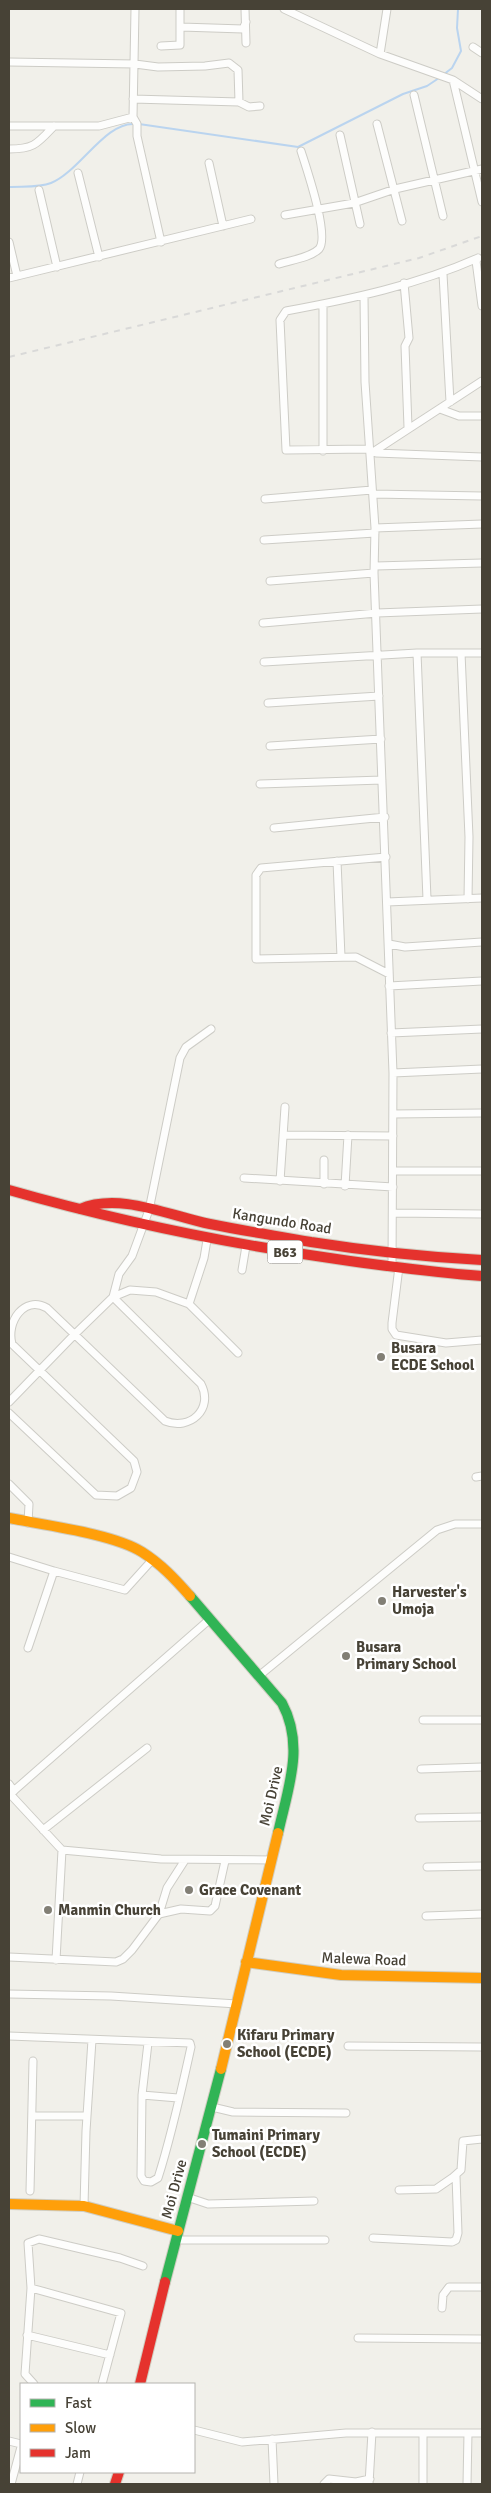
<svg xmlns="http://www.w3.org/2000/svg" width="491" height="2493" font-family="Signika,sans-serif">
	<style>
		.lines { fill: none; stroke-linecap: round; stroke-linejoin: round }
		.stream { stroke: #bad4ef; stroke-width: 2 }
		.street-casing { stroke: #cdccc6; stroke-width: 9 }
		.fast-casing { stroke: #d0cdc1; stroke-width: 12 }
		.slow-casing { stroke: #d0cdc1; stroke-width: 12 }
		.jam-casing { stroke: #d0cdc1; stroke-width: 12 }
		.street { stroke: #fdfdfc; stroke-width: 7 }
		.fast { stroke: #30b455; stroke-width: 10 }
		.slow { stroke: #ff9f0a; stroke-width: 10 }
		.jam { stroke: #e5322d; stroke-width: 10 }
		.rail { stroke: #d9d9d8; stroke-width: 2; stroke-dasharray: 6 6; stroke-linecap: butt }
		.poi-dot { fill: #827f75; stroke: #fff; stroke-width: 2 }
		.labels { text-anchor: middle; stroke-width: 5; stroke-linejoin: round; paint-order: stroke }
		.shield { fill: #fff; stroke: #7e7b72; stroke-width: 1 }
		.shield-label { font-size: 14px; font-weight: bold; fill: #474236 }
		.street-label { font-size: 15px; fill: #474236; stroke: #fff }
		.poi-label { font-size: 15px; font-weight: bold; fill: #474236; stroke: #fff; text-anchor: start }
	</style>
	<rect width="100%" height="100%" fill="#f1f0ea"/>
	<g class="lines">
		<path class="stream" d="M 443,75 L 452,68 L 461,51 L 457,28 L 458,9
			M 139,124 L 298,147 L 403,94 L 427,86 L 439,78
			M 9,187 C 22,186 39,188 51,183 C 79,172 106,121 135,124"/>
		<g class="street-casing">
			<path id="street" d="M 135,9 L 133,117 L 137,124 L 137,136 L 161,242
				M 245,9 L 246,43
				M 284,9 L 380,54 L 453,80 L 482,99
				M 181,27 L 243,29 L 246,22
				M 161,46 L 180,45 L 180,9
				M 473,47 L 482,53
				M 380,54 L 387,9
				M 9,62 L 135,64 L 158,67 L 205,66 L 229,63 L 238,70 L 239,102
				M 453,80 L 482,202
				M 414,95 L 443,216
				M 133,99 L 239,102 L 249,107 L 260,106
				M 377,124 L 402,221
				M 9,126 L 99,126 L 133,117
				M 340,135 L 360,224
				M 9,149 C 34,149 37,144 54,126
				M 209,163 L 223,226
				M 78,173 L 99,257
				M 39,190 L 57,267
				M 285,215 L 354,203 L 395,189 L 482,169
				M 9,242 L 17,276
				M 478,258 L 476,261 L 482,306
				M 279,264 C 291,260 310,258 319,249 C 330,236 306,167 301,151
				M 443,274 L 450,402
				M 9,278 L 251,219
				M 404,283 L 409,338 L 405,346 L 408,427
				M 364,296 L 365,382 L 375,528 L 374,573 L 393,1073 L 392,1267
				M 323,304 L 323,451
				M 440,409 L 459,416 L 482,416
				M 369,449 L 286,450 L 280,320 L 286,311 C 351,299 417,285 478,258
				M 376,453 L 482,457
				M 370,454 L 482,381
				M 373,494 L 482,496
				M 265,499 L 372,490
				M 375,528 L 482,524
				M 264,540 L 375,533
				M 376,566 L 482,563
				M 270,581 L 374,573
				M 263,623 L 377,613 L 482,609
				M 417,653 L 427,899
				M 461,653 L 469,837 L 468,899
				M 264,662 L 417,653 L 482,653
				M 268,703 L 379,696
				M 270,746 L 381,739
				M 260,784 L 382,780
				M 274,828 L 385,817
				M 386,857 L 261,868 L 256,875 L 256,959 L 356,957 L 389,974
				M 337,861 L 341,957
				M 387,902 L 482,898
				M 389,944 L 405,947 L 482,942
				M 389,986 L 482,981
				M 391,1033 L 482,1029
				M 393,1073 L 482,1069
				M 393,1114 L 482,1113
				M 283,1135 L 393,1136
				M 393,1171 L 482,1171
				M 244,1178 L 393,1187
				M 280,1181 L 285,1107
				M 324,1184 L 324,1160
				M 345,1186 L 348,1135
				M 394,1213 L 482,1214
				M 399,1267 L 392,1323 L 392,1329 L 396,1335 L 446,1343 L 482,1340
				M 242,1270 L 246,1246
				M 189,1304 L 204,1258 L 207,1240
				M 9,1402 L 75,1334 L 113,1297 L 130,1290 L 156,1292 L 189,1304 L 238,1353
				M 9,1413 L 96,1495 L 117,1496 L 131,1488 L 137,1472 L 134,1461 L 12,1344 C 6,1322 24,1295 47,1308 L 165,1421 C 190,1431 214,1409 201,1384 L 113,1297 L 119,1274 L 132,1256 L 149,1210 L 180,1058 L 186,1047 L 211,1029
				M 476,1477 L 482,1476
				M 9,1484 L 29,1504 L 28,1523
				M 9,1557 L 54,1571 L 28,1648
				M 54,1571 L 125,1590 L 153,1559
				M 260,1675 L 437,1530 L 455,1524 L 482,1524
				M 423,1720 L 482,1720
				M 421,1769 L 482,1767
				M 9,1784 L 14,1791
				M 10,1794 L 62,1850 L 161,1859 L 271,1860
				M 9,1795 L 210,1619
				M 419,1818 L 482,1817
				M 43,1830 L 147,1748
				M 427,1867 L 482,1866
				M 159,1914 L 167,1888 L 185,1860
				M 426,1916 L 482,1914
				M 9,1957 L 116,1962 L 123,1959 L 132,1950 L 159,1914 L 181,1909 L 210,1911 L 215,1906 L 225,1861
				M 56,1960 L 62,1850
				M 9,1994 L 111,1996 L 237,2004
				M 9,2036 L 190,2043 L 191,2047 C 181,2092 172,2134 158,2178 L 151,2182 L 144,2181 L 141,2176 L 142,2095 L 148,2043
				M 348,2046 L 482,2047
				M 142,2095 L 178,2098
				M 212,2107 L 233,2112 L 346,2113
				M 33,2116 L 87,2116
				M 399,2190 L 436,2189 L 452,2178 L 461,2170 L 463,2141 L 482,2139
				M 30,2191 L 33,2061
				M 187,2197 L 208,2204 L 314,2201
				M 84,2206 L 86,2131 L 92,2040
				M 373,2238 L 452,2242 L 456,2240 L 458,2233 L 456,2176
				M 176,2240 L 325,2240
				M 31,2288 L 25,2374 L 34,2384
				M 442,2308 L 443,2295 L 449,2287 L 482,2287
				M 27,2335 L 110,2355
				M 358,2338 L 482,2339
				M 102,2384 L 121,2313 L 31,2288 L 28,2243 L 39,2239 L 120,2258 L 143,2266
				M 194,2430 L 242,2442 L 346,2433 L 482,2433
				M 423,2433 L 423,2484
				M 272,2439 L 274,2484
				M 9,2441 L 21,2444
				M 11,2484 L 21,2447
				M 77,2484 L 80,2472
				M 324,2484 L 329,2479 L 356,2482 L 370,2479
				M 369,2484 L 372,2432
				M 467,2484 L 468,2433"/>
		</g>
		<g class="fast-casing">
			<path id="fast" d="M 190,1596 L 282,1703 C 305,1746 288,1788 278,1833
				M 165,2282 L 221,2069"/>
		</g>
		<g class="slow-casing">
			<path id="slow" d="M 9,1518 C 44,1525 114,1534 142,1552 C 161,1564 175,1579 190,1596
				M 246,1962 L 341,1975 L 482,1978
				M 221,2069 L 278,1833
				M 9,2204 L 84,2206 L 178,2231"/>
		</g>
		<g class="jam-casing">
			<path id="jam" d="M 9,1190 C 121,1222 235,1245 350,1261 C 394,1267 438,1273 482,1276
				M 80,1209 C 120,1192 170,1216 210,1224 C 244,1231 278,1236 311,1242 C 368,1251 425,1257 482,1260
				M 140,2384 L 165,2282
				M 115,2484 L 119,2472"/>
		</g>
		<use href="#street" class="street"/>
		<use href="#fast" class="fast"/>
		<use href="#slow" class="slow"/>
		<use href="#jam" class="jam"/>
		<path class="rail" d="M 9,357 L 419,258 L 482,236"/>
	</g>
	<g class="poi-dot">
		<circle cx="381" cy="1357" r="5"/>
		<circle cx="382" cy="1601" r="5"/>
		<circle cx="346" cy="1656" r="5"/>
		<circle cx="189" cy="1890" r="5"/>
		<circle cx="48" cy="1910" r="5"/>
		<circle cx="227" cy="2044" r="5"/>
		<circle cx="202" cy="2144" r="5"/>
	</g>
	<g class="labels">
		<rect class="shield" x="267.5" y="1240.5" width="35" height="23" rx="4"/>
		<g class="shield-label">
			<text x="285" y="1257">B63</text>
		</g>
		<g class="street-label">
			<text transform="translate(282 1221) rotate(9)" y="5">Kangundo Road</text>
			<text transform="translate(271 1796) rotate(-77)" y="5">Moi Drive</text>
			<text transform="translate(364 1959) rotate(2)" y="5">Malewa Road</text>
			<text transform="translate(174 2189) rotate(-75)" y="5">Moi Drive</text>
		</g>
		<g class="poi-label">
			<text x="391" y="1353">Busara<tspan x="391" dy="17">ECDE School</tspan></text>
			<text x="392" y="1597">Harvester's<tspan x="392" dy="17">Umoja</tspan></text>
			<text x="356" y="1652">Busara<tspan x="356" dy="17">Primary School</tspan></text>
			<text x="199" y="1895">Grace Covenant</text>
			<text x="58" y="1915">Manmin Church</text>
			<text x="237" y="2040">Kifaru Primary<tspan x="237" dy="17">School (ECDE)</tspan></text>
			<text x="212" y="2140">Tumaini Primary<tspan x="212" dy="17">School (ECDE)</tspan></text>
		</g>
	</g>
	<rect width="491" height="2493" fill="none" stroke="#474236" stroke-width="20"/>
	<rect x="20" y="2383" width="175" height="90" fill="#ffffff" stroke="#b5b3af"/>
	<rect x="30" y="2399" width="25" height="8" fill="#30b455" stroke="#b5b3af"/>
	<text x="65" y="2408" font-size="15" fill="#474236">Fast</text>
	<rect x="30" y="2424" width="25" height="8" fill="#ff9f0a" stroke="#b5b3af"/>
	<text x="65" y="2433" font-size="15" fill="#474236">Slow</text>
	<rect x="30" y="2449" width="25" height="8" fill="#e5322d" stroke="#b5b3af"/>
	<text x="65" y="2458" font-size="15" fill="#474236">Jam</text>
</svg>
